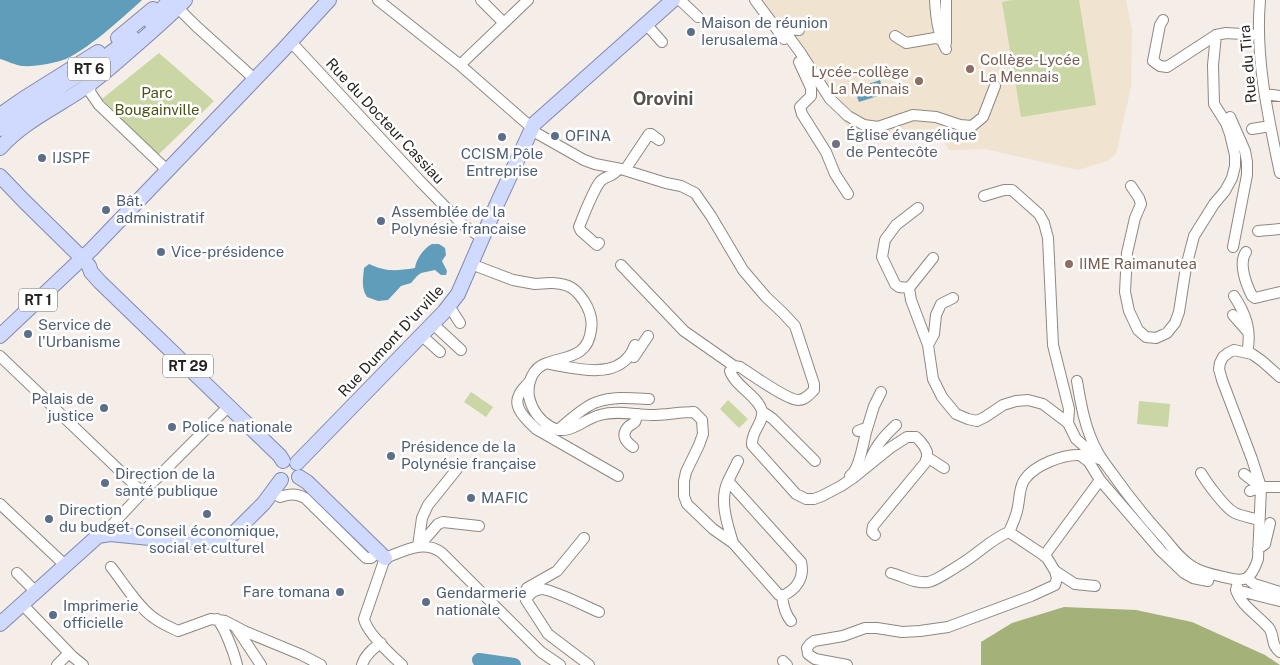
<svg xmlns="http://www.w3.org/2000/svg" width="1280" height="665" font-family="'Public Sans',sans-serif">
	<style>
		.education { fill: #f0e3cf }
		.green { fill: #cad6a4 }
		.forest { fill: #a4b179 }
		.water { fill: #609dba }
		.lines { fill: none; stroke-linecap: round; stroke-linejoin: round }
		.river { stroke: #609dba; stroke-width: 14 }
		.minor-casing { stroke: #8f8882; stroke-width: 12 }
		.major-casing { stroke: #8189b1; stroke-width: 16 }
		.minor { stroke: #fff; stroke-width: 10 }
		.major { stroke: #d0d9fe; stroke-width: 14 }
		.service-dot { fill: #5c6f8a; stroke: #fff; stroke-width: 2 }
		.education-dot { fill: #8d6e63; stroke: #fff; stroke-width: 2 }
		.worship-dot { fill: #6b7280; stroke: #fff; stroke-width: 2 }
		.labels { text-anchor: middle; stroke-width: 5; stroke-linejoin: round; paint-order: stroke }
		.shield { fill: #fff; stroke: #686664; stroke-width: 1 }
		.shield-label { font-size: 14px; font-weight: bold; fill: #272522 }
		.service-label { font-size: 15px; fill: #4e5e75; stroke: #fff; text-anchor: start }
		.education-label { font-size: 15px; fill: #785e54; stroke: #fff; text-anchor: start }
		.street-label { font-size: 15px; fill: #272522; stroke: #fff }
		.park-label { font-size: 15px; fill: #4a5416; stroke: #fff }
		.worship-label { font-size: 15px; fill: #5b616d; stroke: #fff; text-anchor: start }
		.quarter-label { font-size: 18px; font-weight: bold; fill: #59534d; stroke: #fff }
	</style>
	<rect width="100%" height="100%" fill="#f5ede7"/>
	<path class="education" d="M 757,0 L 1126,0 L 1132,30 L 1131,87 L 1116,154 L 1107,161 L 1078,170 L 985,149 L 949,150 L 936,131 L 892,134 L 860,140 L 841,119 L 798,52 Z"/>
	<path class="green" d="M 1012,0 L 1079,0 L 1096,105 L 1021,117 L 1002,2 Z
		M 159,53 L 214,101 L 158,155 L 102,99 Z
		M 471,392 L 493,407 L 486,417 L 464,402 Z
		M 728,400 L 748,419 L 739,428 L 720,409 Z
		M 1139,401 L 1170,404 L 1168,427 L 1137,424 Z"/>
	<path class="forest" d="M 1064,607 L 1136,610 L 1192,622 L 1265,655 L 1280,665 L 981,665 L 981,642 L 1012,623 Z"/>
	<path class="water" d="M 0,0 L 142,0 C 121,19 93,45 68,58 C 57,63 35,67 22,66 C 15,65 7,61 0,59 Z
		M 880,80 L 884,94 L 859,102 L 854,89 Z
		M 432,244 L 439,244 L 445,248 L 446,255 L 442,261 L 447,271 L 446,275 L 441,275 L 435,270 L 421,273 L 417,276 L 411,283 L 401,286 L 388,300 L 378,301 L 367,297 C 361,288 363,279 364,268 L 369,264 C 387,272 395,271 415,268 C 416,259 424,248 432,244 Z"/>
	<g class="lines">
		<path class="river" d="M 479,660 L 514,665"/>
		<g class="minor-casing">
			<path id="minor" d="M 378,0 L 460,65 L 532,128
				M 481,0 L 504,23
				M 680,0 L 698,17
				M 755,0 L 784,39
				M 935,0 C 936,18 938,34 946,49
				M 946,0 L 946,43
				M 1260,0 C 1255,58 1268,116 1280,173
				M 178,8 L 196,26 L 248,73 L 254,80
				M 1163,20 L 1160,25 L 1153,61 L 1160,66 L 1167,67 L 1216,35 L 1226,33 L 1258,35
				M 646,24 L 662,42
				M 781,27 L 783,29 L 799,30
				M 783,29 L 800,52 L 830,99 L 848,116 L 864,125 L 878,127 L 913,115 L 936,117 L 960,125 L 972,126 L 983,117 L 995,86
				M 895,36 L 906,43 L 935,38 L 941,39
				M 291,42 L 420,181 L 462,224 L 482,238
				M 799,62 L 811,88 L 811,96 L 800,107 L 802,114 L 826,152 L 835,174 L 848,194
				M 460,65 L 528,0
				M 91,83 L 90,92 L 99,105 L 168,171
				M 1265,94 L 1280,96
				M 1230,117 L 1245,151 L 1247,162 L 1247,175 L 1233,247
				M 1252,129 L 1270,126
				M 531,130 L 584,160 L 595,164 L 621,169 L 666,183 L 681,186 L 695,193 L 711,216 L 743,270 L 766,297 L 783,313 L 795,326 L 814,384 L 814,390 C 809,395 805,400 798,400 C 787,400 751,374 740,367 L 734,366 L 730,371 C 735,386 759,397 762,411 C 764,423 751,431 752,445 L 796,494 L 806,499 L 814,499 L 822,496 L 841,486 L 853,478 L 890,448 L 907,437 L 916,437 L 920,441 L 924,446 L 927,452 L 927,457 L 925,463 L 873,526 L 872,532 L 875,535
				M 625,170 L 649,134 L 651,134 L 659,140
				M 1131,186 L 1139,198 L 1141,204 L 1135,218 L 1127,253 L 1125,292 L 1129,311 L 1138,330 L 1146,337 L 1156,338 L 1167,333 L 1175,323 L 1179,312 L 1186,267 L 1194,236 L 1214,204 L 1225,191 L 1232,178 L 1235,166 L 1235,155 L 1230,134 L 1226,123 L 1214,104 L 1213,65 L 1216,35
				M 984,196 L 1004,190 L 1012,190 L 1039,214 L 1044,223 L 1048,238 L 1053,345 L 1069,409 L 1068,423
				M 918,208 L 896,225 L 885,240 L 882,257 L 895,284 L 899,287 L 909,288 L 911,300 L 928,345 L 933,379 L 942,397 L 956,414 L 968,419 L 977,421 L 985,417 L 1003,405 L 1016,401 L 1028,400 L 1043,404 L 1068,423 L 1076,439 L 1099,459
				M 1258,231 L 1280,229
				M 599,243 L 597,245 L 581,231 L 579,227 C 584,214 592,194 599,183 C 604,175 613,178 618,169
				M 1246,252 C 1238,263 1246,284 1252,296 L 1255,298 L 1280,292
				M 471,264 L 513,280 L 535,284 L 550,283
				M 621,265 L 684,331 L 734,366
				M 553,283 C 569,284 575,288 584,301 C 589,309 593,320 591,330 C 588,357 567,356 547,363 C 532,368 527,383 529,397 C 532,410 539,420 551,427 C 569,437 583,419 600,415 C 617,410 635,415 652,415 C 666,415 680,412 694,412 L 702,420 L 703,434 L 699,445 L 686,472 L 684,481 L 684,496 L 687,504 L 713,529 L 733,543 L 779,595 L 782,596 C 796,590 805,578 801,562 L 728,481 C 719,500 727,523 733,543
				M 909,288 L 933,258
				M 1234,296 C 1246,314 1252,331 1247,353
				M 449,306 L 460,323
				M 1233,315 L 1248,332
				M 433,324 L 461,350
				M 421,335 L 440,352
				M 928,345 L 934,334 L 936,315 L 941,304 L 953,298
				M 0,356 L 142,492
				M 634,357 L 648,336
				M 550,364 C 574,368 612,379 629,356 C 632,353 633,349 635,345
				M 1077,381 C 1081,405 1085,429 1097,451 C 1101,459 1107,466 1112,473 C 1128,496 1146,518 1165,539 C 1173,549 1183,562 1195,568 C 1204,573 1215,575 1224,577 C 1245,583 1251,580 1258,559 L 1261,487 L 1252,459 L 1222,380 L 1219,369 L 1220,363 L 1223,357 L 1228,353 L 1234,350 L 1252,354 L 1262,361 L 1280,377
				M 529,382 C 526,386 521,390 519,395 C 512,408 528,421 536,429 L 618,476
				M 763,412 L 773,419 L 815,461
				M 558,430 C 567,422 586,405 597,402 C 613,396 632,398 649,399
				M 866,432 L 874,406 L 881,392
				M 633,447 C 625,441 621,435 628,427 C 630,425 633,424 635,422 C 636,419 637,417 638,414
				M 927,457 L 944,468
				M 868,465 C 874,448 883,437 896,425
				M 1201,473 C 1207,483 1225,508 1235,513 C 1241,516 1252,518 1259,520
				M 1244,474 L 1261,487
				M 850,476 C 852,474 854,472 855,470 C 860,462 864,441 866,432 L 863,429 L 858,431
				M 728,481 L 738,461
				M 1250,491 L 1261,487 L 1280,487
				M 272,492 L 280,497 C 289,494 296,493 305,498 L 366,558 L 371,558 L 378,551
				M 0,504 L 65,565
				M 1009,532 C 1013,523 1017,515 1018,506 C 1020,497 1019,487 1025,479 C 1035,465 1063,454 1080,455 L 1089,462 L 1100,480
				M 1009,532 L 1042,554 L 1047,558 L 1055,571 L 1075,584 L 1095,586
				M 110,534 L 111,526 L 140,495 L 229,406
				M 584,538 L 557,571 L 527,588 L 525,594 L 526,600 L 548,634 L 589,665
				M 418,546 L 422,518 L 428,505 L 457,469
				M 419,546 L 438,524 L 443,522 L 479,526
				M 1258,549 L 1265,544 L 1270,523
				M 1044,556 L 1100,480 L 1161,551 L 1184,573 L 1193,578 L 1208,581 L 1210,574
				M 111,567 C 123,582 138,607 154,618 C 162,624 170,627 178,631 L 211,619 L 225,621 L 244,631 L 302,655 L 321,665
				M 17,573 L 36,592
				M 891,573 C 903,576 915,584 928,582 C 934,581 940,577 945,574 C 955,568 965,562 974,555 C 986,546 996,537 1009,532
				M 1247,578 L 1254,584 L 1280,592
				M 1237,586 L 1236,590 L 1280,601
				M 1236,590 C 1242,607 1257,614 1269,628 C 1275,636 1270,644 1280,652
				M 782,596 C 783,605 785,614 791,621
				M 528,597 C 531,592 535,590 541,589 C 552,589 587,607 599,612
				M 22,604 L 72,656 L 83,665
				M 217,619 C 225,628 234,653 237,665
				M 235,626 L 261,665
				M 783,661 L 787,665
				M 57,665 L 69,653
				M 362,665 C 365,655 372,649 381,643
				M 402,665 C 391,655 367,633 364,619 L 385,558 C 405,551 423,539 442,553 L 541,652 L 560,665
				M 847,665 L 815,659 L 808,654 L 807,648 L 810,644 L 814,641 L 843,636 L 865,628 L 877,628 L 902,632 L 920,631 L 948,627 L 1031,596 L 1055,585 L 1057,578 L 1055,571"/>
		</g>
		<g class="major-casing">
			<path id="major" d="M 150,21 L 162,9 L 170,0
				M 118,38 L 153,9
				M 0,115 L 23,99 L 98,52
				M 0,129 L 33,104 L 101,60 L 132,37
				M 0,148 C 24,121 57,107 87,86 C 104,74 119,60 134,47 C 152,31 169,17 185,0
				M 0,176 L 24,201 L 83,259 L 89,266 L 91,272 L 100,282 L 280,456 L 283,461
				M 0,336 L 92,249 L 283,50 L 329,0
				M 297,463 L 444,312 L 458,294 L 497,204 L 534,124 L 673,0
				M 299,477 L 307,482 L 385,558
				M 0,624 L 98,536 L 110,534 L 200,543 L 220,540 L 233,534 L 264,503 L 281,480"/>
		</g>
		<use href="#minor" class="minor"/>
		<use href="#major" class="major"/>
	</g>
	<g class="service-dot">
		<circle cx="691" cy="32" r="5"/>
		<circle cx="555" cy="136" r="5"/>
		<circle cx="502" cy="137" r="5"/>
		<circle cx="42" cy="158" r="5"/>
		<circle cx="106" cy="210" r="5"/>
		<circle cx="381" cy="221" r="5"/>
		<circle cx="161" cy="252" r="5"/>
		<circle cx="28" cy="334" r="5"/>
		<circle cx="104" cy="408" r="5"/>
		<circle cx="172" cy="427" r="5"/>
		<circle cx="391" cy="456" r="5"/>
		<circle cx="105" cy="483" r="5"/>
		<circle cx="471" cy="498" r="5"/>
		<circle cx="207" cy="514" r="5"/>
		<circle cx="49" cy="519" r="5"/>
		<circle cx="340" cy="592" r="5"/>
		<circle cx="426" cy="602" r="5"/>
		<circle cx="53" cy="615" r="5"/>
	</g>
	<g class="education-dot">
		<circle cx="970" cy="69" r="5"/>
		<circle cx="919" cy="81" r="5"/>
		<circle cx="1069" cy="264" r="5"/>
	</g>
	<circle class="worship-dot" cx="836" cy="144" r="5"/>
	<g class="labels">
		<g class="shield">
			<rect x="68" y="57.5" width="42" height="23" rx="4"/>
			<rect x="19" y="288.5" width="38" height="23" rx="4"/>
			<rect x="163" y="354.5" width="50" height="23" rx="4"/>
		</g>
		<g class="shield-label">
			<text x="89" y="74">RT 6</text>
			<text x="38" y="305">RT 1</text>
			<text x="188" y="371">RT 29</text>
		</g>
		<g class="service-label">
			<text x="701" y="28">Maison de réunion<tspan x="701" dy="17">Ierusalema</tspan></text>
			<text x="565" y="141">OFINA</text>
			<text x="502" y="159" text-anchor="middle">CCISM Pôle<tspan x="502" dy="17">Entreprise</tspan></text>
			<text x="52" y="163">IJSPF</text>
			<text x="116" y="206">Bât.<tspan x="116" dy="17">administratif</tspan></text>
			<text x="391" y="217">Assemblée de la<tspan x="391" dy="17">Polynésie francaise</tspan></text>
			<text x="171" y="257">Vice-présidence</text>
			<text x="38" y="330">Service de<tspan x="38" dy="17">l'Urbanisme</tspan></text>
			<text x="94" y="404" text-anchor="end">Palais de<tspan x="94" dy="17">justice</tspan></text>
			<text x="182" y="432">Police nationale</text>
			<text x="401" y="452">Présidence de la<tspan x="401" dy="17">Polynésie française</tspan></text>
			<text x="115" y="479">Direction de la<tspan x="115" dy="17">santé publique</tspan></text>
			<text x="481" y="503">MAFIC</text>
			<text x="59" y="515">Direction<tspan x="59" dy="17">du budget</tspan></text>
			<text x="207" y="536" text-anchor="middle">Conseil économique,<tspan x="207" dy="17">social et culturel</tspan></text>
			<text x="330" y="597" text-anchor="end">Fare tomana</text>
			<text x="436" y="598">Gendarmerie<tspan x="436" dy="17">nationale</tspan></text>
			<text x="63" y="611">Imprimerie<tspan x="63" dy="17">officielle</tspan></text>
		</g>
		<g class="education-label">
			<text x="980" y="65">Collège-Lycée<tspan x="980" dy="17">La Mennais</tspan></text>
			<text x="909" y="77" text-anchor="end">Lycée-collège<tspan x="909" dy="17">La Mennais</tspan></text>
			<text x="1079" y="269">IIME Raimanutea</text>
		</g>
		<g class="street-label">
			<text transform="translate(1248 64) rotate(-95)" y="5">Rue du Tira</text>
			<text transform="translate(385 121) rotate(47)" y="5">Rue du Docteur Cassiau</text>
			<text transform="translate(391 341) rotate(-47)" y="5">Rue Dumont D'urville</text>
		</g>
		<g class="park-label">
			<text x="157" y="98">Parc<tspan x="157" dy="17">Bougainville</tspan></text>
		</g>
		<g class="worship-label">
			<text x="846" y="140">Église évangélique<tspan x="846" dy="17">de Pentecôte</tspan></text>
		</g>
		<g class="quarter-label">
			<text x="663" y="105">Orovini</text>
		</g>
	</g>
</svg>
